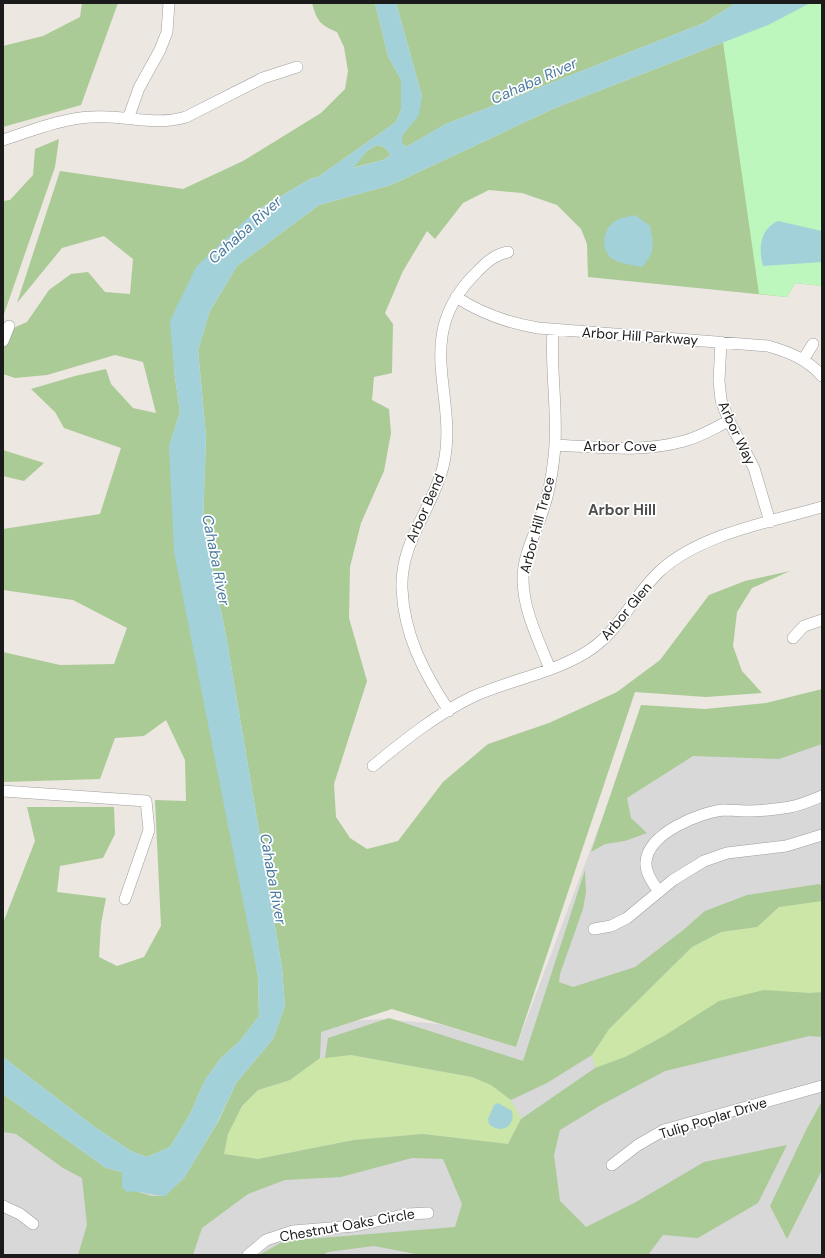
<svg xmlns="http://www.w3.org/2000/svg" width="825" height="1258" font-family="'DM Sans',sans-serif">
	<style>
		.residential { fill: #d9d8d8 }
		.grass { fill: #cbe6a7 }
		.forest { fill: #aaca96 }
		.park { fill: #bef7bd }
		.water { fill: #a2d1d9; fill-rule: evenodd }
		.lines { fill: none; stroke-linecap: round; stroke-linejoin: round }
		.minor-casing { stroke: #9f9f9f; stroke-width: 12 }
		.minor { stroke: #fff; stroke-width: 11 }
		.labels { text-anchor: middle; stroke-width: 3.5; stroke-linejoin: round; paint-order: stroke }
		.street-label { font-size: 14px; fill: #1b1b1b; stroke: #fff }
		.water-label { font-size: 15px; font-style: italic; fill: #497b9f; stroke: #fff }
		.neighbourhood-label { font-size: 15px; font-weight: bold; fill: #4e4e4e; stroke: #fff }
	</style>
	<rect width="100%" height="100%" fill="#ece7e1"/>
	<path class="residential" d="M 822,724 L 822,1255 L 3,1255 L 3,1098 L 140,1196 L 323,1022 L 383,1019 L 439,1024 L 516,1047 L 617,779 L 654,758 Z"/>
	<path class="grass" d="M 818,901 L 822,901 L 822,992 L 810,993 L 664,1036 L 625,1057 L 595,1068 L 592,1055 L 609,1029 L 692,947 L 721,932 L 757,927 L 779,907 Z
		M 351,1055 L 472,1077 L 491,1085 L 511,1100 L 521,1119 L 508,1144 L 423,1134 L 354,1140 L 258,1159 L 224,1154 L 228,1134 L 242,1106 L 258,1090 L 290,1080 L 320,1058 Z"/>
	<path class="forest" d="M 82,3 L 118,3 L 81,105 L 3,127 L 3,46 L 43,36 L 80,17 Z
		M 312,3 L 375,3 L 388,56 L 401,80 L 401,110 L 396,122 L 318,177 L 310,179 L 254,212 L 174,370 L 180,412 L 169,447 L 258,977 L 259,1016 L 240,1041 L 221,1058 L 205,1080 L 190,1114 L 170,1147 L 147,1157 L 131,1151 L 96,1128 L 3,1057 L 3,923 L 35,841 L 27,807 L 114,807 L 115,834 L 103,858 L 60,866 L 57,892 L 106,898 L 101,924 L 99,957 L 117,966 L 144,957 L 161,926 L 155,800 L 186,801 L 185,760 L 166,720 L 144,736 L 115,738 L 100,779 L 3,782 L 3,652 L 60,665 L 114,664 L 127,628 L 73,600 L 3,590 L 3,529 L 100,514 L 121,448 L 64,428 L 55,412 L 31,389 L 75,376 L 106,369 L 111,384 L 133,408 L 156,413 L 143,362 L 115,355 L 47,375 L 15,378 L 3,374 L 3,347 L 11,329 L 27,322 L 49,290 L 71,274 L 88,272 L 105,292 L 130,294 L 133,259 L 104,236 L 62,248 L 17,303 L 60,171 L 183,189 L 243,161 L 321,113 L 345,89 L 348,71 L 344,47 L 337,32 C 320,25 317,21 312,3 Z
		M 396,3 L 736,3 L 704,23 L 446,124 L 406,147 L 402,143 L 402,136 L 422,96 Z
		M 810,3 L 822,3 L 822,286 L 795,283 L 787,297 L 588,277 L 587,244 L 581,229 L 557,205 L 522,193 L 489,190 L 463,203 L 435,239 L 427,231 L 403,271 L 385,313 L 393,324 L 392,373 L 374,377 L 372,400 L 389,409 L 391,433 L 384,471 L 361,523 L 350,567 L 349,618 L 367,681 L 334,784 L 336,817 L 350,838 L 367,849 L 398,841 L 443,782 L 488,744 L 549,723 L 617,692 L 660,660 L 709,595 L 745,581 L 790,571 L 752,588 L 737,612 L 733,646 L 742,671 L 762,693 L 706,697 L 635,692 L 516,1047 L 392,1009 L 321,1032 L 320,1058 L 290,1080 L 258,1090 L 242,1106 L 228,1134 L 224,1154 L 258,1159 L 354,1140 L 423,1134 L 508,1144 L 521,1119 L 595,1068 L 625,1057 L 664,1036 L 719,1001 L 764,990 L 810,993 L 822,992 L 822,1037 L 809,1036 L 665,1071 L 601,1105 L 560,1130 L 554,1155 L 560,1201 L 586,1227 L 636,1202 L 704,1162 L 787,1145 L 758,1203 L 698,1238 L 663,1235 L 648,1255 L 421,1255 L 374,1246 L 328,1252 L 322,1255 L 259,1255 L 284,1241 L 455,1227 L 462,1204 L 443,1159 L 412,1158 L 341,1177 L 285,1180 L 248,1194 L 202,1228 L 193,1255 L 78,1255 L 87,1225 L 82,1178 L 63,1168 L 16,1134 L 3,1132 L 3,1094 L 106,1168 L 122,1172 L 122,1187 L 152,1196 L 165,1196 L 184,1178 L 218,1122 L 236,1083 L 273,1039 L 285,1006 L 282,968 L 226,635 L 203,524 L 206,436 L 198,350 L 210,311 L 237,266 L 319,205 L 391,185 L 555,108 L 768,25 Z
		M 59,139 L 55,167 L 3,317 L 3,201 L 10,200 L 33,175 L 35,149 Z
		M 377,145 L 384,147 L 391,155 L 383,160 L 352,168 L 367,151 Z
		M 3,450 L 44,463 L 24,481 L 3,476 Z
		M 822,689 L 822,744 L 779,759 L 693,756 L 627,798 L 631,818 L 647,833 L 625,841 L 605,844 L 591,852 L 641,705 L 705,709 L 766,703 Z
		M 585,870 L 586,892 L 583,909 L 560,974 L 559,982 L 573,987 L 635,967 L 682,931 L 705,911 L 747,895 L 819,884 L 822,886 L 822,901 L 779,907 L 757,927 L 721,932 L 692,947 L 609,1029 L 592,1055 L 547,1083 L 511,1100 L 491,1085 L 472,1077 L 351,1055 L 325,1058 L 328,1038 L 389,1018 L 523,1061 Z
		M 822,1101 L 822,1170 L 787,1239 L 770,1206 L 807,1128 Z"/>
	<path class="park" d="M 810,3 L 822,3 L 822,286 L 795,283 L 787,297 L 759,294 L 723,42 L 768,25 Z"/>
	<path class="water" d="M 375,3 L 396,3 L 422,96 L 419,115 L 402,136 L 402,143 L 406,147 L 446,124 L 704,23 L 736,3 L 810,3 L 768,25 L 555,108 L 391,185 L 319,205 L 237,266 L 210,311 L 198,350 L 206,436 L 203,524 L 226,635 L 282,968 L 285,1006 L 273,1039 L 236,1083 L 218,1121 L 184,1178 L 165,1196 C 152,1196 140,1190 127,1192 L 122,1187 L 122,1172 L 106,1168 L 3,1094 L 3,1057 L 96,1128 L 131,1151 L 147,1157 L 170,1147 L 190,1114 L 205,1080 L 221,1058 L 240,1041 L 259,1016 L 258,977 L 174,552 L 169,447 L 180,412 L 174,370 L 170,321 L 196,267 L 254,212 L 310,179 L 318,177 L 396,122 L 401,110 L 401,80 L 388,56 ZM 377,145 L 384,147 L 391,155 L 383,160 L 353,168 L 367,151 Z
		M 635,215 L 650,226 C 654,245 655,252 642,267 C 633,265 622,264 614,260 C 600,252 602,230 614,222 C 621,217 628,217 635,215 Z
		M 778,221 L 822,231 L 822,262 L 763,266 C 758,249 760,229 778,221 Z
		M 498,1103 L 512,1111 C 516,1126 501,1135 489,1124 L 488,1119 L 494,1105 Z"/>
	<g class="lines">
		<g class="minor-casing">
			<path id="minor" d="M 128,119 L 139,88 L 160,50 L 167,32 L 169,3
				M 3,140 C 31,131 62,118 92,117 C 125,114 153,127 186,117 L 263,78 L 297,67
				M 456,297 C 482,314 508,323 538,328 L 768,346 C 789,352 807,359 822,376
				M 3,341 L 9,326
				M 721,342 L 719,381 L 721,400 L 729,421 L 754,468 L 770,522
				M 803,360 L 813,344
				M 555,445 C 598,447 642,453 684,441 C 700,437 714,428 729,421
				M 793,638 L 804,626 L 822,620
				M 550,669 C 539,641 523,610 523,579 C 523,554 536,533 543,510 C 549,493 552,475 554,457 C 559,415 550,372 553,330
				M 449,711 C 424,673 404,635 402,589 C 400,542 432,510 443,467 C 460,397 412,341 472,277 C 483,266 492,255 508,252
				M 373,766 C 403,741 437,714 472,697 C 509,680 550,674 585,653 C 619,633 632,597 660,571 C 700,534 770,522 822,507
				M 3,791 L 146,801 L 149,830 L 125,899
				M 659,892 C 653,883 645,873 646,862 C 648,833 699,813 723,810 C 732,810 741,811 750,811 C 763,811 777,809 790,807 C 801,805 812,800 822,796
				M 594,929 L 611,926 L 627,918 L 673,880 L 704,861 L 727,853 L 786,846 L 822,835
				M 612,1165 L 638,1145 L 664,1130 L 822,1086
				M 3,1206 L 20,1214 L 33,1224
				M 248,1255 L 266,1240 L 293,1231 L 355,1226 L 407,1214 L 428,1213"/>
		</g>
		<use href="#minor" class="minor"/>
	</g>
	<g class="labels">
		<g class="street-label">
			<text transform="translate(640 336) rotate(4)" y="5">Arbor Hill Parkway</text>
			<text transform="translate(737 433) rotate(65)" y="5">Arbor Way</text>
			<text x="620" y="451">Arbor Cove</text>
			<text transform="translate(425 508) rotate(-66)" y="5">Arbor Bend</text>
			<text transform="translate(537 525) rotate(-75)" y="5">Arbor Hill Trace</text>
			<text transform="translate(626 611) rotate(-50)" y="5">Arbor Glen</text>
			<text transform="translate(713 1118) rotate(-17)" y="5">Tulip Poplar Drive</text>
			<text transform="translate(347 1225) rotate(-10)" y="5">Chestnut Oaks Circle</text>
		</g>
		<g class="water-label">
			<text transform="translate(534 81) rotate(-24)" y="5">Cahaba River</text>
			<text transform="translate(245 230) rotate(-42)" y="5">Cahaba River</text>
			<text transform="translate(216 560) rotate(79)" y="5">Cahaba River</text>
			<text transform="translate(273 879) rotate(80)" y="5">Cahaba River</text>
		</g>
		<g class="neighbourhood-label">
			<text x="622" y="515">Arbor Hill</text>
		</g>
	</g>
	<rect width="825" height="1258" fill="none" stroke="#1b1b1b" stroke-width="8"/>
</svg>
